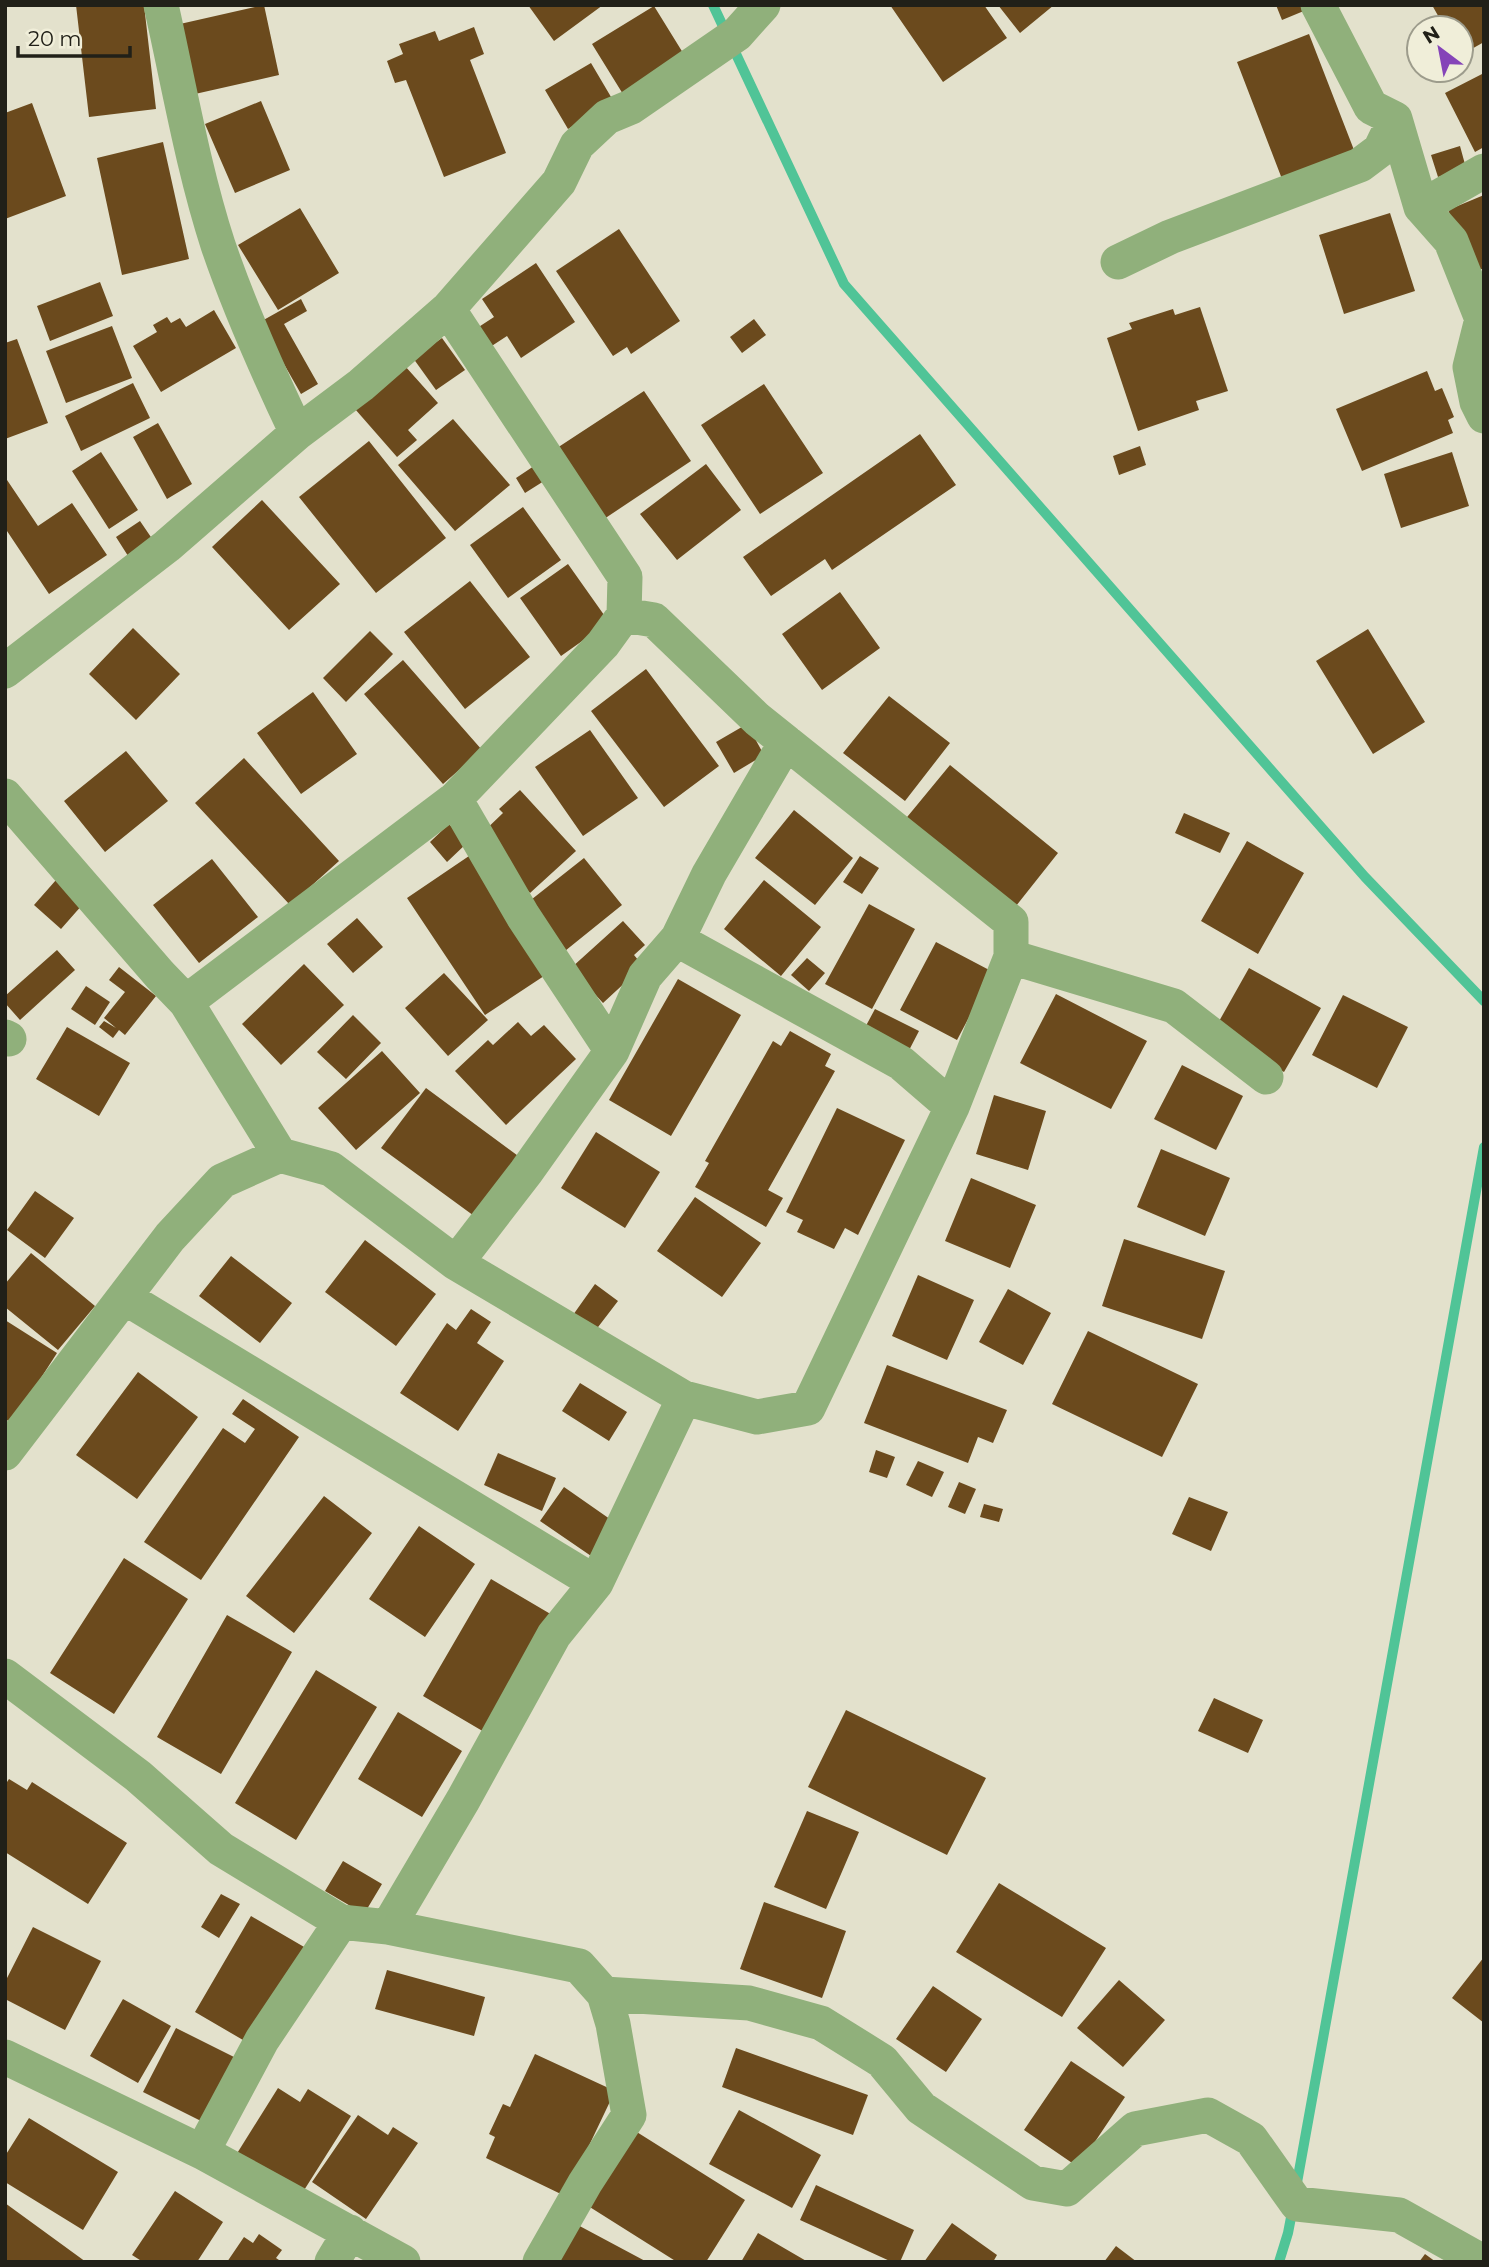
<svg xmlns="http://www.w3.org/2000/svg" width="1489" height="2267" font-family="Montserrat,sans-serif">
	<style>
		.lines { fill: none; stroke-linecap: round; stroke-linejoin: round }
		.stream { stroke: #50c497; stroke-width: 10 }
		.building { fill: #6b4a1d }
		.minor { stroke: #90b07b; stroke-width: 35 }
	</style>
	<rect width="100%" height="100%" fill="#e3e1cc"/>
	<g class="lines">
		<path class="stream" d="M 713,5 L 844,284 L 1365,877 L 1484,1001
			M 1296,2188 L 1484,1147
			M 1279,2262 L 1288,2233 L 1293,2207"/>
	</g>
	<path class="building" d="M 76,5 L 144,5 L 156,109 L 89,117 Z
		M 264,5 L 279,75 L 195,94 L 180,24 Z
		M 528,5 L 603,5 L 554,41 Z
		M 890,5 L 984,5 L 1007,38 L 943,82 Z
		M 998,5 L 1054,5 L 1020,33 Z
		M 1276,5 L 1310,5 L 1311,8 L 1282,20 Z
		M 1432,5 L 1484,5 L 1484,42 L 1461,55 L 1461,28 L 1445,28 Z
		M 654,6 L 688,61 L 626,99 L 592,44 Z
		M 474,27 L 484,54 L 470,60 L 506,153 L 444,177 L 406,80 L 395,83 L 387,61 L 403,54 L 399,44 L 435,31 L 439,41 Z
		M 1309,34 L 1354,150 L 1282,179 L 1237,62 Z
		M 591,63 L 614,102 L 568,129 L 545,90 Z
		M 1484,73 L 1484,147 L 1475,152 L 1445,93 Z
		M 261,101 L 290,170 L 235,193 L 205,124 Z
		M 32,103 L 66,196 L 5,219 L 5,113 Z
		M 163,142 L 189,259 L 122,275 L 97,158 Z
		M 1460,146 L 1466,168 L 1438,177 L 1431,155 Z
		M 1484,195 L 1484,268 L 1475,272 L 1448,210 Z
		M 300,208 L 339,273 L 278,310 L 238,245 Z
		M 1390,213 L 1415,291 L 1344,314 L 1319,235 Z
		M 619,229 L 680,321 L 631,354 L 627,347 L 613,356 L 556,271 Z
		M 536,263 L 575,322 L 521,358 L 507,336 L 484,351 L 471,332 L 494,317 L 482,299 Z
		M 100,282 L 113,316 L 50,341 L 37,306 Z
		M 301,299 L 307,311 L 284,324 L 318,384 L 301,394 L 260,322 Z
		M 1200,307 L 1228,391 L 1196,401 L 1199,410 L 1138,431 L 1107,338 L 1132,329 L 1129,323 L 1173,309 L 1175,315 Z
		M 214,310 L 236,348 L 161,392 L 133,346 L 157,332 L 153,325 L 167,317 L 171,323 L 180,318 L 186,327 Z
		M 754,319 L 766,335 L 742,353 L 730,337 Z
		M 112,326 L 132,378 L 66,403 L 46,351 Z
		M 442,338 L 465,370 L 436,390 L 413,358 Z
		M 17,339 L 48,423 L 5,439 L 5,343 Z
		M 405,366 L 438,403 L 408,430 L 417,440 L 397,457 L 355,409 Z
		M 1427,371 L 1435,391 L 1442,388 L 1454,417 L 1448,420 L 1453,433 L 1362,471 L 1336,409 Z
		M 133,383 L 150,418 L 81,451 L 65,416 Z
		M 764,384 L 823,473 L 760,514 L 701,425 Z
		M 644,391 L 691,461 L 604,519 L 557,448 Z
		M 453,419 L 510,485 L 455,531 L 398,465 Z
		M 158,423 L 192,484 L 167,499 L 133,437 Z
		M 920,434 L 956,485 L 832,570 L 825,559 L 771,596 L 743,557 Z
		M 369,441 L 446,538 L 376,593 L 299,497 Z
		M 1140,446 L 1146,465 L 1119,475 L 1113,456 Z
		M 101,452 L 138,510 L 109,529 L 72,471 Z
		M 1452,452 L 1469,506 L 1401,528 L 1384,474 Z
		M 706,464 L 741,510 L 677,560 L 640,514 Z
		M 534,466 L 544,481 L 525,493 L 516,478 Z
		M 5,477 L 38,526 L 72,503 L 107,555 L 49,594 L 5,528 Z
		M 262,500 L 340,584 L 289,630 L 212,547 Z
		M 523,507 L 561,560 L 508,598 L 470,545 Z
		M 140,521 L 155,543 L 130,559 L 116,537 Z
		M 568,564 L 609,622 L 561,656 L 520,598 Z
		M 470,581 L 530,657 L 465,709 L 404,632 Z
		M 840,592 L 880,648 L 822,690 L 782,634 Z
		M 133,628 L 180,674 L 136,720 L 89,674 Z
		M 1368,629 L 1425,722 L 1373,754 L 1316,661 Z
		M 370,631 L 393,654 L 346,702 L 323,678 Z
		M 403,660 L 482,750 L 443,784 L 364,694 Z
		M 646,669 L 719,766 L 664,807 L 591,711 Z
		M 313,692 L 357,754 L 301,794 L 257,733 Z
		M 889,696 L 950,743 L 905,801 L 843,753 Z
		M 747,724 L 764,755 L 734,773 L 716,742 Z
		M 590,730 L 638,798 L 583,836 L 535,767 Z
		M 126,751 L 168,801 L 105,852 L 64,801 Z
		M 244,758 L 339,861 L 290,905 L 195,803 Z
		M 950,765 L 1058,853 L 1012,911 L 903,822 Z
		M 520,790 L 576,851 L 530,893 L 478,837 L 503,813 L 499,809 Z
		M 794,810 L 853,858 L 815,905 L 755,858 Z
		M 1184,813 L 1230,833 L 1220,853 L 1175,833 Z
		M 449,824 L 467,843 L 447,862 L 430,842 Z
		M 1247,841 L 1304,873 L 1258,954 L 1201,921 Z
		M 469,856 L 547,974 L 485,1015 L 407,898 Z
		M 860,856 L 879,868 L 862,894 L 843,882 Z
		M 584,858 L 622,905 L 560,955 L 522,907 Z
		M 212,859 L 258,917 L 199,963 L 153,905 Z
		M 56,880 L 83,904 L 61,929 L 34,905 Z
		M 764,880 L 821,927 L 781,976 L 724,929 Z
		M 869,904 L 915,929 L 872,1009 L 825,984 Z
		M 357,918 L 383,947 L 353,973 L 327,944 Z
		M 623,921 L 645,945 L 634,955 L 643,966 L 603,1003 L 571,968 Z
		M 936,942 L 993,972 L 957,1040 L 900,1010 Z
		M 57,950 L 75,970 L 20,1020 L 5,1003 L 5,996 Z
		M 807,958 L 825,973 L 809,991 L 791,975 Z
		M 304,964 L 344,1005 L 281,1065 L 242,1024 Z
		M 119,967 L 156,996 L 125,1035 L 119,1030 L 113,1038 L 99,1027 L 104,1021 L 116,1028 L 104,1018 L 125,992 L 109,980 Z
		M 1249,968 L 1321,1008 L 1284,1072 L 1213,1032 Z
		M 444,973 L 488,1020 L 448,1056 L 405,1008 Z
		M 678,979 L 741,1015 L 671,1136 L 609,1100 Z
		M 86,986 L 110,1002 L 95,1025 L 71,1009 Z
		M 1056,994 L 1147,1041 L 1111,1109 L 1020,1063 Z
		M 1343,995 L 1408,1027 L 1377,1088 L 1312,1055 Z
		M 875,1009 L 919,1031 L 905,1058 L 861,1035 Z
		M 353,1015 L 381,1043 L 346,1079 L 317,1052 Z
		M 518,1022 L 531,1036 L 544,1025 L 576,1059 L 506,1125 L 455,1071 L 488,1040 L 493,1045 Z
		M 67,1027 L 130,1063 L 99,1116 L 36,1079 Z
		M 790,1031 L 831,1054 L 825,1066 L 835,1071 L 768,1190 L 783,1198 L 766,1227 L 695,1187 L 709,1163 L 705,1161 L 773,1041 L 781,1046 Z
		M 382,1051 L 420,1093 L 356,1150 L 318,1108 Z
		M 1182,1065 L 1243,1096 L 1216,1150 L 1154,1119 Z
		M 426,1088 L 525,1161 L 481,1221 L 381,1148 Z
		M 994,1095 L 1046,1111 L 1028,1170 L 976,1154 Z
		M 837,1108 L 905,1140 L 858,1235 L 845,1228 L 834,1249 L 797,1232 L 803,1220 L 786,1212 Z
		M 596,1132 L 660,1172 L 625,1228 L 561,1188 Z
		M 1161,1149 L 1230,1178 L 1205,1236 L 1137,1207 Z
		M 971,1178 L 1036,1205 L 1010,1268 L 945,1241 Z
		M 35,1191 L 74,1218 L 45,1258 L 7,1230 Z
		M 695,1197 L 761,1243 L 722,1297 L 657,1251 Z
		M 1124,1239 L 1225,1271 L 1202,1339 L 1102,1306 Z
		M 365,1240 L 436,1294 L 396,1346 L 325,1292 Z
		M 31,1253 L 95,1306 L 58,1350 L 5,1307 L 5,1284 Z
		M 231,1256 L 292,1303 L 260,1343 L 199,1296 Z
		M 918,1275 L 974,1300 L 947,1360 L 892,1336 Z
		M 595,1284 L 618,1301 L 595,1331 L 573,1315 Z
		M 1008,1289 L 1051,1313 L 1023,1365 L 979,1342 Z
		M 471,1309 L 491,1322 L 477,1343 L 504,1361 L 458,1431 L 400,1393 L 447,1323 L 456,1330 Z
		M 5,1320 L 57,1353 L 12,1423 L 5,1419 Z
		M 1088,1331 L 1198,1384 L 1162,1457 L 1052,1404 Z
		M 887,1365 L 1007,1410 L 993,1443 L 978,1437 L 968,1463 L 864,1423 Z
		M 138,1372 L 198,1417 L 137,1499 L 76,1455 Z
		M 580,1383 L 627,1412 L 609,1441 L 562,1411 Z
		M 243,1399 L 299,1437 L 201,1580 L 144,1542 L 223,1428 L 245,1443 L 255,1429 L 232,1414 Z
		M 876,1450 L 895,1457 L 887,1478 L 869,1472 Z
		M 498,1453 L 556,1478 L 542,1511 L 484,1485 Z
		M 918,1461 L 944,1472 L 932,1497 L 906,1485 Z
		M 959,1482 L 976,1489 L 965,1514 L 948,1507 Z
		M 564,1487 L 617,1524 L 594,1558 L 540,1521 Z
		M 324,1496 L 372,1533 L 294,1633 L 246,1596 Z
		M 1189,1497 L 1228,1512 L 1211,1551 L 1172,1534 Z
		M 984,1504 L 1003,1509 L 999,1522 L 980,1517 Z
		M 419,1526 L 475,1564 L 425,1637 L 369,1599 Z
		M 124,1558 L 188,1599 L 114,1714 L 50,1673 Z
		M 491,1579 L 559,1619 L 491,1736 L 423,1696 Z
		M 227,1615 L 292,1652 L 221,1774 L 157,1737 Z
		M 316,1670 L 377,1707 L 296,1840 L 235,1803 Z
		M 1214,1698 L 1263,1720 L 1248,1753 L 1198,1731 Z
		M 846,1710 L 986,1778 L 947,1855 L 808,1787 Z
		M 398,1712 L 462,1751 L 422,1817 L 358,1779 Z
		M 9,1779 L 27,1790 L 32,1782 L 127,1843 L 88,1904 L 5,1852 L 5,1785 Z
		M 807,1811 L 859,1832 L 826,1909 L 774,1887 Z
		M 343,1861 L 382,1884 L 364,1914 L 325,1891 Z
		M 999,1883 L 1106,1948 L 1062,2017 L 956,1952 Z
		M 221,1894 L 240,1904 L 219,1938 L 201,1927 Z
		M 764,1902 L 846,1931 L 822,1998 L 740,1969 Z
		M 251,1916 L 311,1951 L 255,2047 L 195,2012 Z
		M 33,1927 L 101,1961 L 65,2030 L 5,1999 L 5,1982 Z
		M 1484,1957 L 1484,2023 L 1452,1998 Z
		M 387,1970 L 485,1997 L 474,2036 L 375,2009 Z
		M 1119,1980 L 1165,2020 L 1123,2067 L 1077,2028 Z
		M 933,1986 L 982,2019 L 946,2072 L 896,2039 Z
		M 123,1999 L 171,2026 L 138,2083 L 90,2056 Z
		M 176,2028 L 242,2061 L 209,2125 L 143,2092 Z
		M 736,2048 L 868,2095 L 853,2135 L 722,2087 Z
		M 535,2054 L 615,2091 L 565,2196 L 486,2158 L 495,2137 L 489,2134 L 503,2104 L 510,2107 Z
		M 1071,2061 L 1125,2097 L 1078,2167 L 1024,2130 Z
		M 278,2088 L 300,2102 L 308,2089 L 351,2116 L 301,2195 L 236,2155 Z
		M 739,2110 L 821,2155 L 792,2208 L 709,2164 Z
		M 358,2115 L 388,2135 L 393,2127 L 418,2143 L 366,2219 L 312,2182 Z
		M 29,2118 L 118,2172 L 83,2230 L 5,2182 L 5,2156 Z
		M 632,2129 L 745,2200 L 706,2262 L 677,2262 L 585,2204 Z
		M 816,2185 L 914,2230 L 900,2262 L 892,2262 L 800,2220 Z
		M 175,2191 L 223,2222 L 197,2262 L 143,2262 L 132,2255 Z
		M 5,2203 L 86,2262 L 5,2262 Z
		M 574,2223 L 647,2262 L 553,2262 Z
		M 952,2223 L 997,2255 L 993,2262 L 924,2262 Z
		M 758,2233 L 808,2262 L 741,2262 Z
		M 259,2234 L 282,2250 L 276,2258 L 282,2262 L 227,2262 L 244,2237 L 253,2243 Z
		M 1116,2246 L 1137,2262 L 1104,2262 Z
		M 1425,2254 L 1436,2262 L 1419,2262 Z"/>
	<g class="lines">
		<path class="minor" d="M 161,5 C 179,85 193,168 218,245 C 240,310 268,372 297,433
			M 1318,5 L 1371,107 L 1395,119 L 1421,207 L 1451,241 L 1482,319 L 1470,367 L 1477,402 L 1484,416
			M 1421,207 L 1484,171
			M 1118,262 L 1170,237 L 1360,165 L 1380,150 L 1395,119
			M 5,671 L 167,546 L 297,433 L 361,385 L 448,309 L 559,182 L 577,145 L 607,117 L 631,107 L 737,34 L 763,5
			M 5,796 L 160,975 L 186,1002 L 280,1155
			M 455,799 L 523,916 L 612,1051
			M 678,938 L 709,874 L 786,742
			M 1011,957 L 1174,1006 L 1266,1077
			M 186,1002 L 455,799 L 603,644 L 624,615 L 625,577 L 448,309
			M 5,1037 L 9,1039
			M 456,1263 L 526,1172 L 612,1051 L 645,976 L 678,938 L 685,944 L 901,1063 L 952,1107
			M 124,1297 L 596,1583
			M 5,1453 L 170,1237 L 222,1181 L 280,1155 L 331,1169 L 456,1263 L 684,1398 L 757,1417 L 808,1408 L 952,1107 L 1011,957 L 1011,922 L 757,719 L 654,620 L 624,615
			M 5,1676 L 138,1776 L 221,1849 L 341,1922 L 388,1927 L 579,1966 L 604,1994 L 613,2024 L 629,2115 L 585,2183 L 540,2262
			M 388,1927 L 463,1800 L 554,1635 L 596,1583 L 684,1398
			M 604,1994 L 749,2003 L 821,2023 L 882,2061 L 921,2108 L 1033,2183 L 1067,2189 L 1135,2129 L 1208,2115 L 1251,2139 L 1297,2204 L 1399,2215 L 1483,2262
			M 5,2057 L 202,2152 L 403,2262
			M 202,2152 L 262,2040 L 341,1922
			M 332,2262 L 350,2232"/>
	</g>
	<rect width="1489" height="2267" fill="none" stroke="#212018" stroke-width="14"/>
	<g transform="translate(1440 49) rotate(328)"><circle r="33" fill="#f0eed9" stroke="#9d9c8c" stroke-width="2"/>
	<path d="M0-5L12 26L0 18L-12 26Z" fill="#8544b8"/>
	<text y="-10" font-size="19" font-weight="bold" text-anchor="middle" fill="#212018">N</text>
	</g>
	<path d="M18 46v10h112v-10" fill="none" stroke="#212018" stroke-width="3.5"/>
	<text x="28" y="46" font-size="21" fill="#212018" stroke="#f0eed9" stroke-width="5" paint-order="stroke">20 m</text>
</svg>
